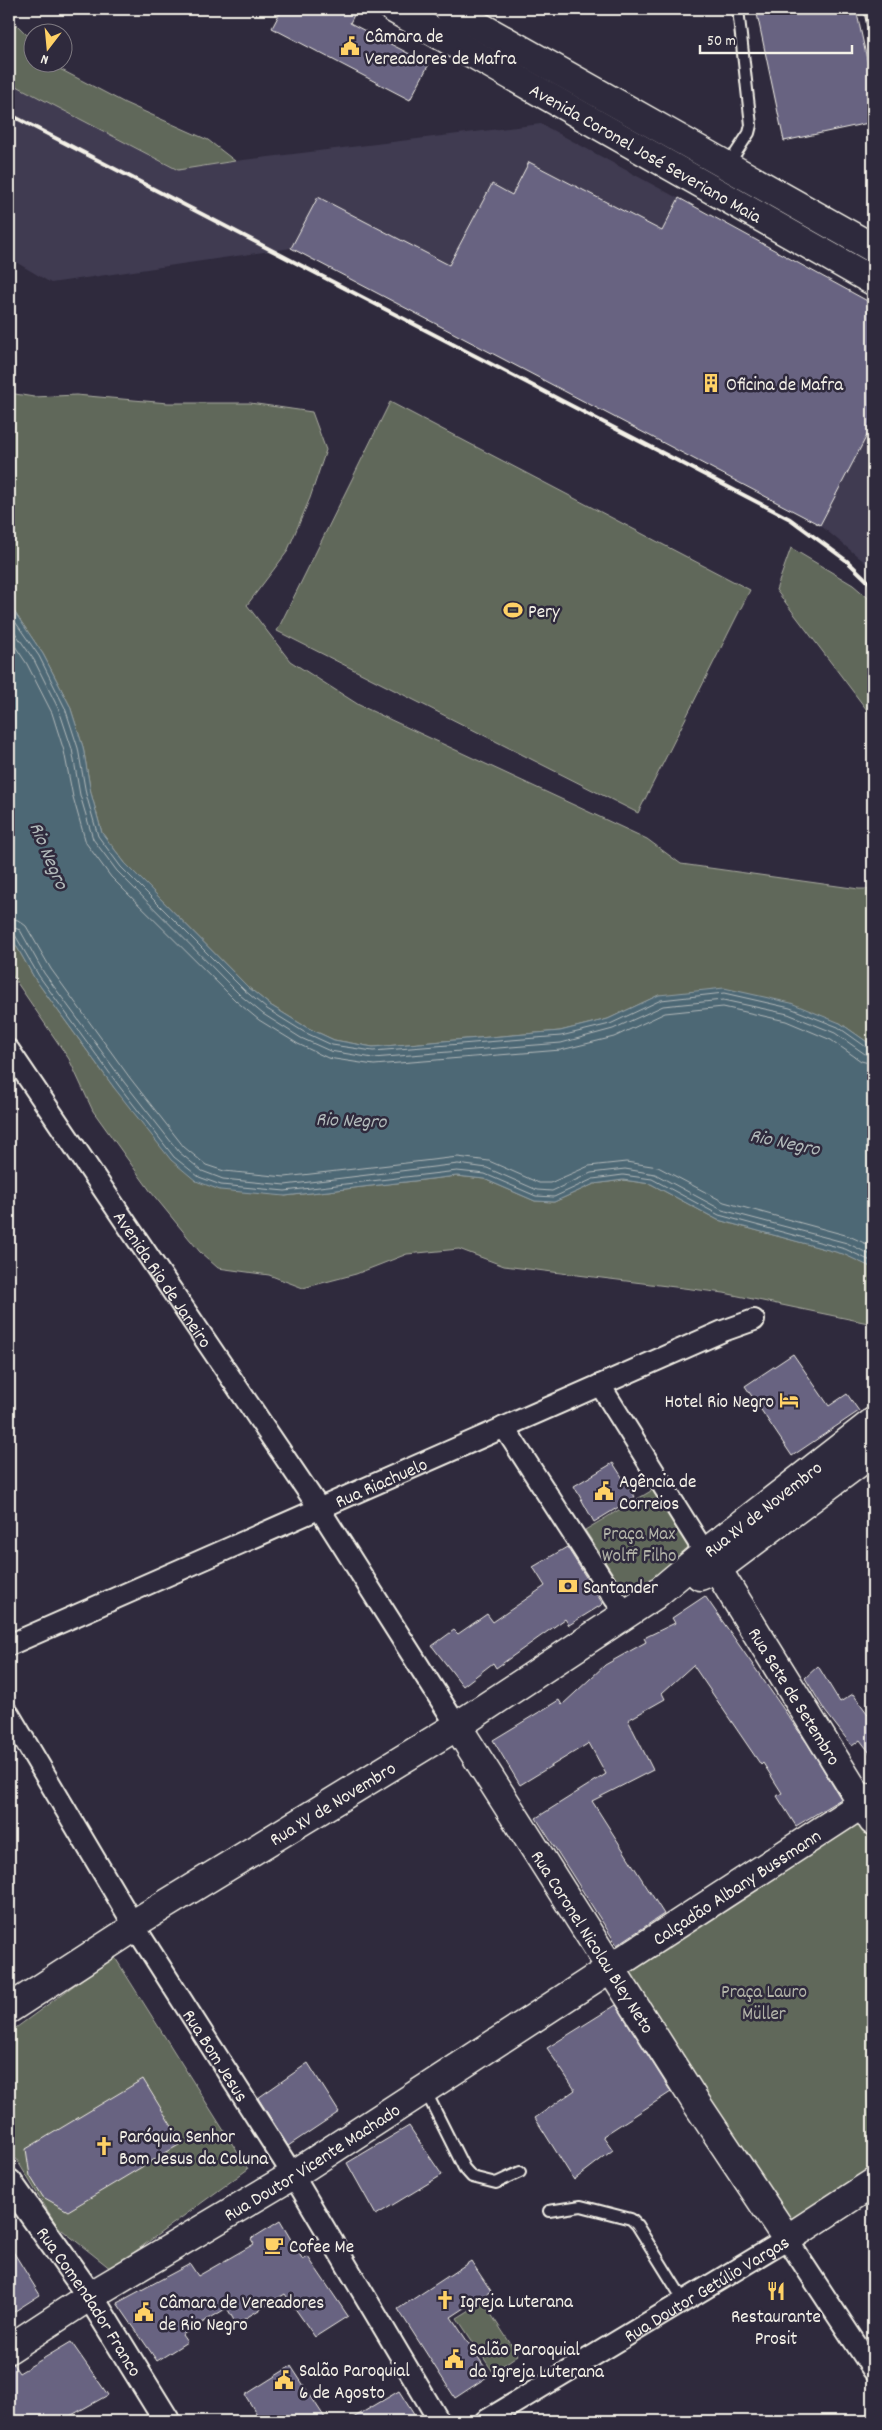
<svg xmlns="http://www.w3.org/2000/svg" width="882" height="2430" font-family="Dekko,sans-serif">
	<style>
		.built { fill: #403b51 }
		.green { fill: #61675a; stroke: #aaaca1 }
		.water { fill: #4e6775; stroke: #909ea3 }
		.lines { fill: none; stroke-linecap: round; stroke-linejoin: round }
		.shore { stroke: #b2baba; stroke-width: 1 }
		.building { fill: #676381; stroke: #f4f1e8 }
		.service-casing { stroke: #f4f1e8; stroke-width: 14 }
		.minor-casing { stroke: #f4f1e8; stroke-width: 24 }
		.tertiary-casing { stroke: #f4f1e8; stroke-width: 29 }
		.secondary-casing { stroke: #f4f1e8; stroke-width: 31 }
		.service { stroke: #2f2a3d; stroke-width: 10 }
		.minor { stroke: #2f2a3d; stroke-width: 20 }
		.tertiary { stroke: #2f2a3d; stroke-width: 25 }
		.secondary { stroke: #2f2a3d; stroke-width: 28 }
		.rail { stroke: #f4f1e8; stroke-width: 4 }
		.labels { text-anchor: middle; stroke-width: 5; stroke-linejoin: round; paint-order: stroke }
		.poi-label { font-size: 19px; fill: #f4f1e8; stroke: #2f2a3d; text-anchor: start }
		.street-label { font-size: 19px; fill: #f4f1e8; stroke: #2f2a3d }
		.park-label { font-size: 19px; fill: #b2b3a8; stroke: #2f2a3d }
		.water-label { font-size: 20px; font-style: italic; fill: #b2baba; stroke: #2f2a3d }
	</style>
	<rect width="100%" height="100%" fill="#2f2a3d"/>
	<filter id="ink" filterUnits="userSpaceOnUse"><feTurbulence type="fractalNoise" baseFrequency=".02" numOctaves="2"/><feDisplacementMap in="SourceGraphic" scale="10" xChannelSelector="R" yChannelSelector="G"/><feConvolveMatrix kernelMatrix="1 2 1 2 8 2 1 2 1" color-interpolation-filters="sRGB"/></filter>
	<g filter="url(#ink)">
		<path class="built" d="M 9,82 L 178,170 L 235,161 L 541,124 L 873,304 L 873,569 L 820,525 L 291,248 L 51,283 L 9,258 Z"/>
		<path class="green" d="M 9,17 L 32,40 L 32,62 L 52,63 L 56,67 L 125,103 L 208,140 L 235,161 L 178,170 L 9,82 Z
			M 9,393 L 34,397 L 76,395 L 168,403 L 250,403 L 312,412 L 326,450 L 310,498 L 287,552 L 247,605 L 290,661 L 359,705 L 647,839 L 681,864 L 859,889 L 873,889 L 873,1046 L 840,1023 L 659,995 L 608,1019 L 560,1031 L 373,1047 L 334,1040 L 306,1027 L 270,1005 L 248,987 L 125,863 L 102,833 L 91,793 L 83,747 L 70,706 L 43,654 L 9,604 Z
			M 390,402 L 750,590 L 638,813 L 277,631 Z
			M 791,548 L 853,585 L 873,602 L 873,718 L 776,590 Z
			M 9,933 L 35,979 L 115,1089 L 285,1196 L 457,1176 L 484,1179 L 535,1201 L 554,1202 L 594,1184 L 623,1180 L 651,1184 L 718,1220 L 844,1254 L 873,1268 L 873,1324 L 724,1293 L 504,1266 L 459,1249 L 407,1254 L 356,1274 L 303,1288 L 269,1275 L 218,1268 L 200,1252 L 151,1192 L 93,1111 L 69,1059 L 9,971 Z
			M 656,1488 L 694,1553 L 627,1596 L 585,1530 Z
			M 862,1805 L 873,1824 L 873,2179 L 783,2237 L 614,1970 Z
			M 114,1956 L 248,2169 L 111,2269 L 57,2226 L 9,2147 L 9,2033 Z
			M 483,2302 L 518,2355 L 493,2372 L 457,2318 Z"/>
		<path class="water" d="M 9,604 L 43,654 L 70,706 L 83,747 L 91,793 L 102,833 L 125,863 L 248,987 L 270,1005 L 306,1027 L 334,1040 L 373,1047 L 560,1031 L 608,1019 L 659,995 L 724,988 L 791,1003 L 840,1023 L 873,1046 L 873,1268 L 843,1254 L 718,1220 L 651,1184 L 623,1180 L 594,1184 L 554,1202 L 535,1201 L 484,1179 L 457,1176 L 285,1196 L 220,1190 L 196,1181 L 171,1160 L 115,1089 L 35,979 L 9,933 Z"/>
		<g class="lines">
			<path class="shore" d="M 9,613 L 39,656 L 65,708 L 78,748 L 86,794 L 98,836 L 121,867 L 244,990 L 267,1009 L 304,1032 L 332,1045 L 373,1051 L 561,1036 L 610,1024 L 661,1000 L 724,993 L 790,1008 L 838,1027 L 869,1049 L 873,1050
				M 9,624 L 34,660 L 59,710 L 72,749 L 80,795 L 93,839 L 117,871 L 240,995 L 263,1014 L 301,1038 L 330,1051 L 373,1058 L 561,1043 L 613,1029 L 663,1006 L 723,1000 L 788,1014 L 835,1033 L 865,1054 L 873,1056
				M 9,637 L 27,664 L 52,713 L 64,751 L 73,797 L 86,843 L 111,877 L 236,1001 L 259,1020 L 298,1044 L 328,1058 L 374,1065 L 561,1050 L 614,1037 L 665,1013 L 723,1007 L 786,1021 L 831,1040 L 861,1061 L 873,1064
				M 9,918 L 18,920 L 26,926 L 51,969 L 130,1078 L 184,1147 L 206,1165 L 224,1171 L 285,1177 L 458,1157 L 489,1161 L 539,1183 L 550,1183 L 589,1166 L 626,1162 L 658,1167 L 724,1202 L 849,1236 L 873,1247
				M 9,926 L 20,930 L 44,973 L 124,1082 L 179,1152 L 202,1171 L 223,1179 L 285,1185 L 458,1164 L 487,1168 L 537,1190 L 552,1191 L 591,1173 L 625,1169 L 655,1174 L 722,1210 L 847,1243 L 873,1256
				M 9,932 L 15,935 L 39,976 L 119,1086 L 174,1157 L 199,1177 L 221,1185 L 285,1191 L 457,1171 L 485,1174 L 536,1196 L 554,1197 L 593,1179 L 623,1175 L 652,1179 L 719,1215 L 845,1249 L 873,1262"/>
		</g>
		<path class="building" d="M 282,9 L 357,9 L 350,23 L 429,64 L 410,100 L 272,28 Z
			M 756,9 L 856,9 L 873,87 L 873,122 L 784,141 Z
			M 529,162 L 662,231 L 679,198 L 873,304 L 873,424 L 820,525 L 291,248 L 318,197 L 449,265 L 492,184 L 512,195 Z
			M 793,1354 L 829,1406 L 847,1394 L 859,1411 L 792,1456 L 745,1386 Z
			M 613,1463 L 635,1497 L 594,1522 L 574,1486 Z
			M 567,1547 L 603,1604 L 569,1625 L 565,1619 L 496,1668 L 493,1663 L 463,1686 L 432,1646 L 454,1630 L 458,1634 L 487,1614 L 493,1622 L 545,1586 L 533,1567 Z
			M 705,1596 L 807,1743 L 841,1799 L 796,1826 L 777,1796 L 782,1793 L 763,1763 L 761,1765 L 693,1665 L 662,1693 L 665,1699 L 628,1720 L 653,1770 L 592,1801 L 664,1914 L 617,1945 L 536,1818 L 606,1774 L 589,1743 L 520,1785 L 493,1740 L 559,1700 L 562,1705 L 605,1665 L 646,1642 L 644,1638 L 675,1623 L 672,1618 Z
			M 818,1666 L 840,1702 L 853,1694 L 873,1721 L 873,1757 L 860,1740 L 852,1746 L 825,1711 L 805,1678 Z
			M 616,2005 L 671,2092 L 603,2136 L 613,2150 L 574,2180 L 535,2118 L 575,2090 L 547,2048 Z
			M 308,2063 L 339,2112 L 288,2146 L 258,2098 Z
			M 143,2079 L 182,2143 L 68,2211 L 43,2197 L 30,2176 L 26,2149 Z
			M 409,2126 L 442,2175 L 376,2215 L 347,2163 Z
			M 280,2221 L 303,2260 L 308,2257 L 348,2316 L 315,2337 L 285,2294 L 236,2324 L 227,2308 L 182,2335 L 187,2342 L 157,2361 L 117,2303 L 190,2264 L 198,2276 L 254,2244 L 251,2239 Z
			M 9,2245 L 40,2295 L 9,2315 Z
			M 471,2261 L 491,2291 L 451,2317 L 490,2375 L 455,2398 L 398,2309 Z
			M 71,2342 L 108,2395 L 61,2421 L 9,2421 L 9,2364 L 13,2364 L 19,2373 Z
			M 291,2366 L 327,2421 L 261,2421 L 245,2395 Z
			M 399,2391 L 418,2421 L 348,2421 Z"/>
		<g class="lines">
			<g class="service-casing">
				<path id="service" d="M 870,9 L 873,24
					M 728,165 L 749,133 L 751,125 L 738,9
					M 425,2090 L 464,2168 L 472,2177 L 496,2183 L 520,2172
					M 549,2211 L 581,2206 L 631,2219 L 637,2225 L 684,2301"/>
			</g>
			<g class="minor-casing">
				<g id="minor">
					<path id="s1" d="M 9,1050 L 319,1508 L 457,1726"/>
					<path d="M 600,1385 L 705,1553"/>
					<path d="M 504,1427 L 615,1599 L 627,1613"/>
					<path id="s2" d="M 9,1645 L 723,1331 L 754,1320"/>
					<path id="s3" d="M 9,1714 L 135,1927 L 293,2175 L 439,2421"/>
					<path id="s4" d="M 485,2421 L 787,2239 L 873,2370"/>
				</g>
			</g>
			<g class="tertiary-casing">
				<g id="tertiary">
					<path id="s5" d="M 9,2182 L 90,2296 L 167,2421"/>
				</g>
			</g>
			<g class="secondary-casing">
				<g id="secondary">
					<path id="s6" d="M 394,9 L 873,281"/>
					<path d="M 449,9 L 873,248"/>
					<path id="s7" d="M 717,1569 L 873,1821"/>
					<path d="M 700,1576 L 717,1569 L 873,1452"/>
					<path id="s8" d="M 457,1726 L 697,2104 L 787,2239 L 873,2183"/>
					<path id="s9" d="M 9,2009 L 135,1927 L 140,1920 L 457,1726 L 655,1595 L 705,1553 L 873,1422"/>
					<path id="s10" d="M 9,2349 L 90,2296 L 293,2175 L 873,1797"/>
				</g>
			</g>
			<use href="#service" class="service"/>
			<use href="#minor" class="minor"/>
			<use href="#tertiary" class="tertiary"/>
			<use href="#secondary" class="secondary"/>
			<path class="rail" d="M 9,114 L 790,519 L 847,561 L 873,586"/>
		</g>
	</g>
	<defs>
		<g id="civic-bare" transform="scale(1.5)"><path d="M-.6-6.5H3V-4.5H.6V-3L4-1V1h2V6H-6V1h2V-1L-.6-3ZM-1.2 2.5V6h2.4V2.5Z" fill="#ffd166" stroke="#2f2a3d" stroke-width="2.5" paint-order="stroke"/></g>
		<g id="building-bare" transform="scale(1.5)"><path d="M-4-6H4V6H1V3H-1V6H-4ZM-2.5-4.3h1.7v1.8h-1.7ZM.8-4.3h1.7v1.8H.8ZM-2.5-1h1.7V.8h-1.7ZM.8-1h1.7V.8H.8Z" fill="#ffd166" stroke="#2f2a3d" stroke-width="2.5" paint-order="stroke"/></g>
		<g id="stadium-bare" transform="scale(1.5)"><path d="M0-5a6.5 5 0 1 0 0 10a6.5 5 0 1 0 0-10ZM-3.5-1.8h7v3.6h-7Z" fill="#ffd166" stroke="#2f2a3d" stroke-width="2.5" paint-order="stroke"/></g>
		<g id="hotel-bare" transform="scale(1.5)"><path d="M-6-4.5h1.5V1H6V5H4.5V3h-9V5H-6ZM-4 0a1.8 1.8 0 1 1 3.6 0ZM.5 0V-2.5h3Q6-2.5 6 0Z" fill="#ffd166" stroke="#2f2a3d" stroke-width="2.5" paint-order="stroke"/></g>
		<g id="bank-bare" transform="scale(1.5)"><path d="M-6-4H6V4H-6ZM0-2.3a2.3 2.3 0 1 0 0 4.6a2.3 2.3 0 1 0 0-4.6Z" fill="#ffd166" stroke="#2f2a3d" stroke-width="2.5" paint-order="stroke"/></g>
		<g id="church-bare" transform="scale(1.5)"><path d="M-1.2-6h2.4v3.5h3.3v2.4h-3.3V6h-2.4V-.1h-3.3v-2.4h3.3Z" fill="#ffd166" stroke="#2f2a3d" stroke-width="2.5" paint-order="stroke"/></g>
		<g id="cafe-bare" transform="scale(1.5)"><path d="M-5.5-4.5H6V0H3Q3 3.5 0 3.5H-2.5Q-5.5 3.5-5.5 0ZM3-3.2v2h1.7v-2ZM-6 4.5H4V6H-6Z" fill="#ffd166" stroke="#2f2a3d" stroke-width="2.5" paint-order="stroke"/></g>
		<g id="restaurant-bare" transform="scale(1.5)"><path d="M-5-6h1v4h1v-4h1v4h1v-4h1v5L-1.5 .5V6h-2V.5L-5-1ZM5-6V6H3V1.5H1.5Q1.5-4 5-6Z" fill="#ffd166" stroke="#2f2a3d" stroke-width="2.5" paint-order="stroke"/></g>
	</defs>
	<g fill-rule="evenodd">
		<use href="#civic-bare" x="350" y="46"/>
		<use href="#building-bare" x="711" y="383"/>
		<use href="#stadium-bare" x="513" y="610"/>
		<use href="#hotel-bare" x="789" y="1400"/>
		<use href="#civic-bare" x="604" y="1491"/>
		<use href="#bank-bare" x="568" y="1586"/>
		<use href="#church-bare" x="104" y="2146"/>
		<use href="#cafe-bare" x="274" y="2245"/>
		<use href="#restaurant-bare" x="776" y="2291"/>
		<use href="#church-bare" x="445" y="2300"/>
		<use href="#civic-bare" x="144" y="2312"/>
		<use href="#civic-bare" x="454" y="2359"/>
		<use href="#civic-bare" x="284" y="2380"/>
	</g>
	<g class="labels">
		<g class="poi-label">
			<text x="365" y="42">Câmara de<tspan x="365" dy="22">Vereadores de Mafra</tspan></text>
			<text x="726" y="390">Oficina de Mafra</text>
			<text x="528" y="617">Pery</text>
			<text x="774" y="1407" text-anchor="end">Hotel Rio Negro</text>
			<text x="619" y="1487">Agência de<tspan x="619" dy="22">Correios</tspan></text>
			<text x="583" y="1593">Santander</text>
			<text x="119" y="2142">Paróquia Senhor<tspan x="119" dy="22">Bom Jesus da Coluna</tspan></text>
			<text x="289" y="2252">Cofee Me</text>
			<text x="460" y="2307">Igreja Luterana</text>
			<text x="159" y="2308">Câmara de Vereadores<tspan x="159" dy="22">de Rio Negro</tspan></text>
			<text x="776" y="2322" text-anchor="middle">Restaurante<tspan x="776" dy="22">Prosit</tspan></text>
			<text x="469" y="2355">Salão Paroquial<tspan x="469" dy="22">da Igreja Luterana</tspan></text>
			<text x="299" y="2376">Salão Paroquial<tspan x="299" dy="22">6 de Agosto</tspan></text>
		</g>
		<g class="street-label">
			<text dy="7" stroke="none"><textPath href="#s6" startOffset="290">Avenida Coronel José Severiano Maia</textPath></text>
			<text dy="7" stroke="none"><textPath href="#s1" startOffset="276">Avenida Rio de Janeiro</textPath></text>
			<text dy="7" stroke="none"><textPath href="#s2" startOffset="406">Rua Riachuelo</textPath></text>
			<text dy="7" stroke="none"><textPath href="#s9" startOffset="906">Rua XV de Novembro</textPath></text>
			<text dy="7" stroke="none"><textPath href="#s7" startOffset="149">Rua Sete de Setembro</textPath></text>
			<text dy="7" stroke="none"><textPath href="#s9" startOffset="384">Rua XV de Novembro</textPath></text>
			<text dy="7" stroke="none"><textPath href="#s10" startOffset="862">Calçadão Albany Bussmann</textPath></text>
			<text dy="7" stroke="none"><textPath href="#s8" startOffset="255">Rua Coronel Nicolau Bley Neto</textPath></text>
			<text dy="7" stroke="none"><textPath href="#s3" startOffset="399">Rua Bom Jesus</textPath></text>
			<text dy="7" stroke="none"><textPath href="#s10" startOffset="356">Rua Doutor Vicente Machado</textPath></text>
			<text dy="7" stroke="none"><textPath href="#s4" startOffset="258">Rua Doutor Getúlio Vargas</textPath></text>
			<text dy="7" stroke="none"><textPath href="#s5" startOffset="144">Rua Comendador Franco</textPath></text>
		</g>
		<g class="park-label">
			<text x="639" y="1539">Praça Max<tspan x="639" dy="22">Wolff Filho</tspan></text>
			<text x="764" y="1997">Praça Lauro<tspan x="764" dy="22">Müller</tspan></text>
		</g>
		<g class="water-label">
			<text transform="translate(50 855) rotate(67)" y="7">Rio Negro</text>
			<text transform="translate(351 1119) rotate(2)" y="7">Rio Negro</text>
			<text transform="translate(785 1141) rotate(12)" y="7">Rio Negro</text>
		</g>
	</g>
	<rect width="882" height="2430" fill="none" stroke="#2f2a3d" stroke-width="30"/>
	<rect x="15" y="15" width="852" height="2400" fill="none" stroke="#f4f1e8" stroke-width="2" filter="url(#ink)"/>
	<g transform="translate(48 48) rotate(196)"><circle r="24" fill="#2f2a3d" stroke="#7e7a81"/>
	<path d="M0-4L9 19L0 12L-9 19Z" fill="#ffd166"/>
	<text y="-8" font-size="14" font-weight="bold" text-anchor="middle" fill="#f4f1e8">N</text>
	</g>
	<path d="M700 45v8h152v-8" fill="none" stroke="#f4f1e8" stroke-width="2.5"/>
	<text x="707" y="45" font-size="15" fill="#f4f1e8" stroke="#2f2a3d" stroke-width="4" paint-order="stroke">50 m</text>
</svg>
